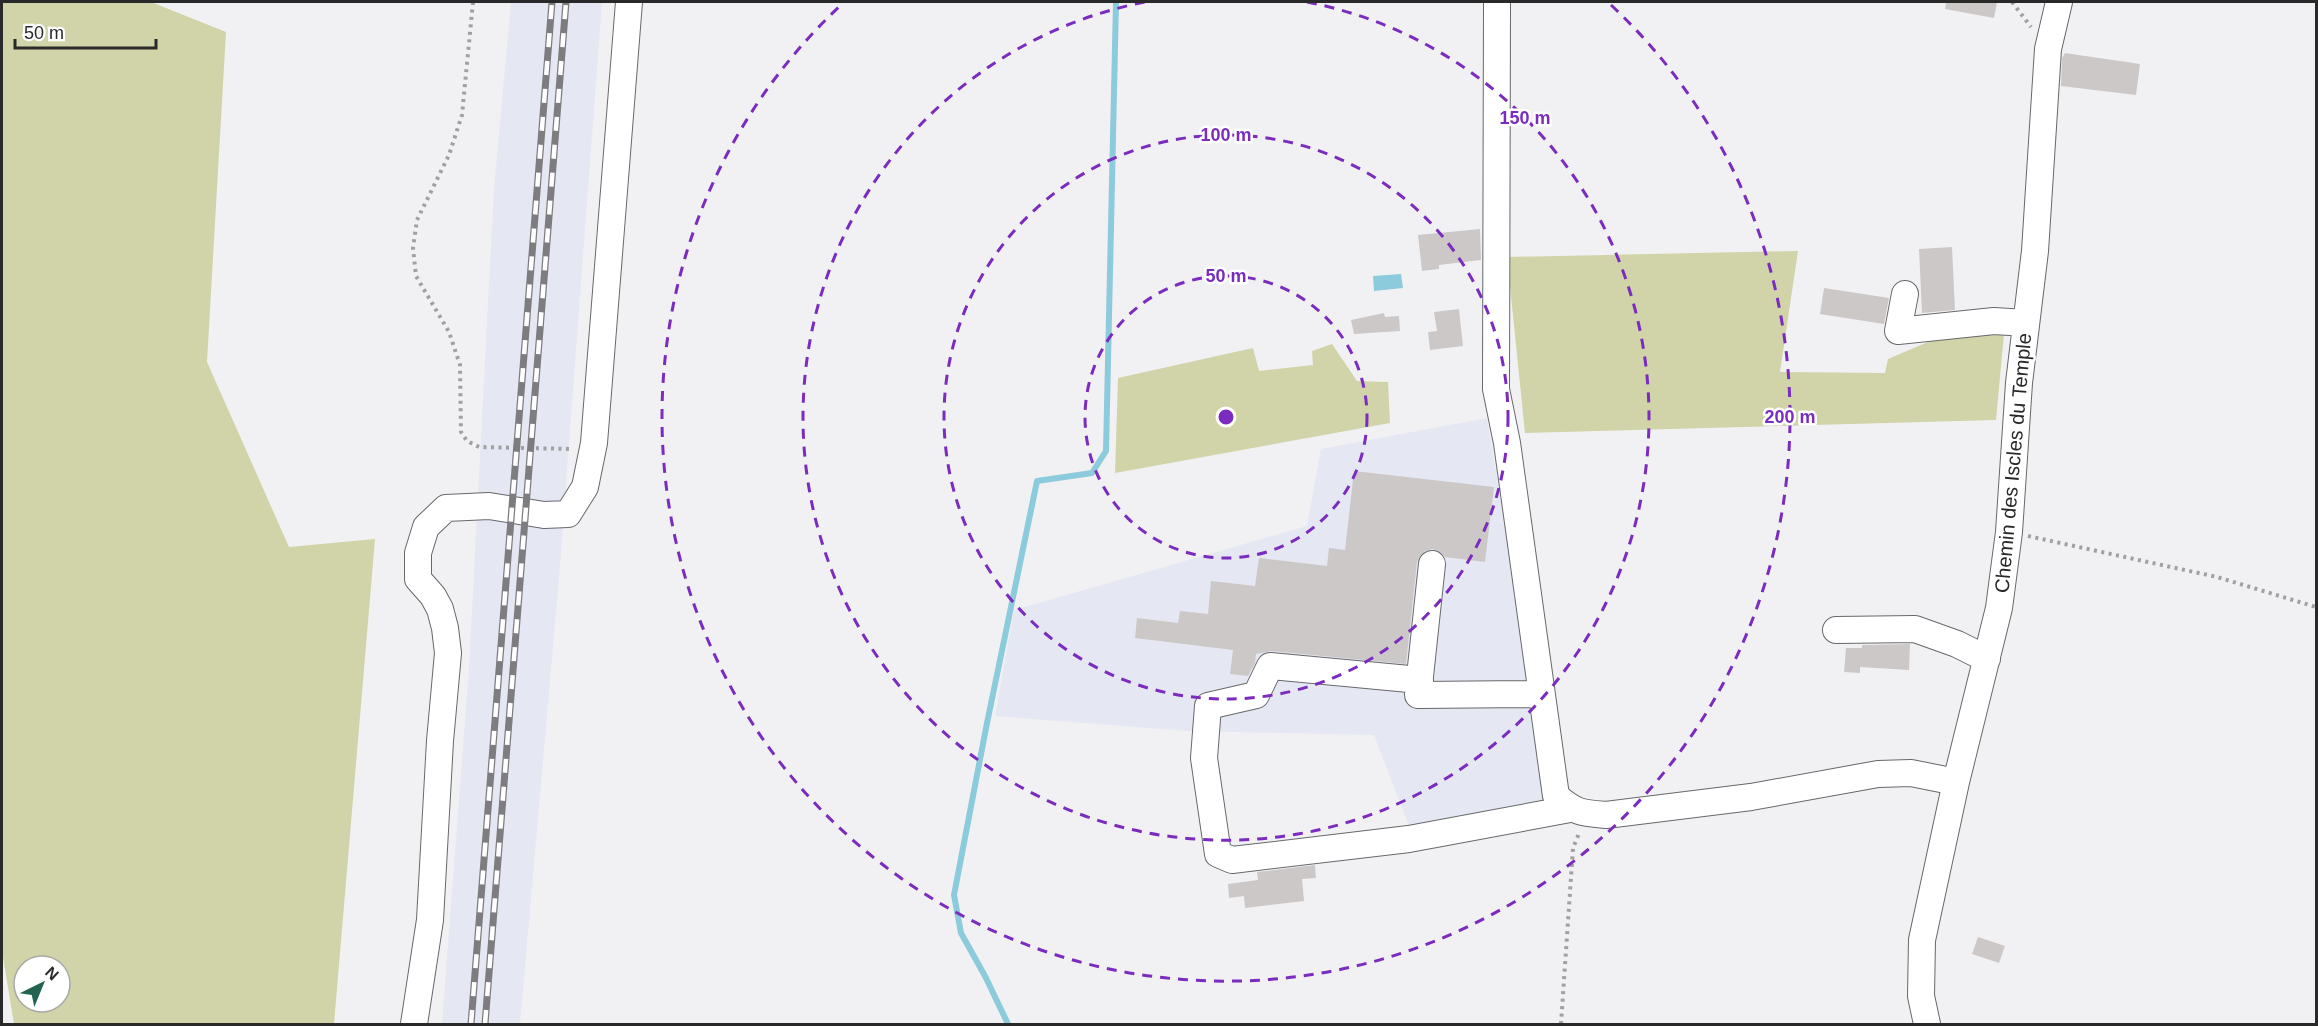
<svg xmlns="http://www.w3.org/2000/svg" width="2318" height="1026" font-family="Arial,sans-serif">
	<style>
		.built { fill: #e5e7f2 }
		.green { fill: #d0d4a8; fill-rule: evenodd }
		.water { fill: #8ccbdb }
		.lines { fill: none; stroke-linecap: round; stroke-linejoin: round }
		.stream { stroke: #8ccbdb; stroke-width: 6 }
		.building { fill: #ccc8c7 }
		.minor-casing { stroke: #67686b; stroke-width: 28 }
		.path { stroke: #a0a0a3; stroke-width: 4; stroke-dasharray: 3 4.5; stroke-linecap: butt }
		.minor { stroke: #fff; stroke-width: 26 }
		.rail-casing { stroke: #7d7d7f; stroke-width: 7 }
		.rail { stroke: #fff; stroke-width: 4.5; stroke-dasharray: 14; stroke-linecap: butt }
		.ring { fill: none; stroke: #7b2cbf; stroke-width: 3; stroke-dasharray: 10 8 }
		.labels { text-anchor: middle; stroke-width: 5; stroke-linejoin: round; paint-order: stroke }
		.street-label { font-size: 20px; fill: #29292a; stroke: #fff }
		.centre { fill: #7b2cbf; stroke: #fff; stroke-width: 3 }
		.ring-label { font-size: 18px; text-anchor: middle; font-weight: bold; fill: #7b2cbf; stroke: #fff; stroke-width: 5; stroke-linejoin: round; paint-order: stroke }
	</style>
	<rect width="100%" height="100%" fill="#f1f1f4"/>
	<path class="built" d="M 511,2 L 602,2 L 559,578 L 520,1024 L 442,1024 L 469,668 L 494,189 Z
		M 1487,418 L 1551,804 L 1411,831 L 1374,735 L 1188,731 L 995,716 L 1014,610 L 1307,526 L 1321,449 Z"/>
	<path class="green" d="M 2,2 L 151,2 L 226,32 L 207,362 L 289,547 L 375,539 L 334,1024 L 14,1024 L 2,951 ZM 24,966 L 60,966 L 60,1002 L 24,1002 Z
		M 1798,251 L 1780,372 L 1885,373 L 1888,359 L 1942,336 L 2004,334 L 1996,420 L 1525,433 L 1507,257 Z
		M 1332,344 L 1357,381 L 1388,382 L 1390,423 L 1115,473 L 1118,378 L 1253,348 L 1259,371 L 1313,365 L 1312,351 Z"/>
	<path class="water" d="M 1401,274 L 1403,288 L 1374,291 L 1373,276 Z"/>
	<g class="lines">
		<path class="stream" d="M 1008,1024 L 985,976 L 961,933 L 954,895 L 987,723 L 1037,481 L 1092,473 L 1106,451 L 1116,2"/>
	</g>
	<path class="building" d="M 1946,2 L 1997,2 L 1994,18 L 1945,9 Z
		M 2065,53 L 2140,64 L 2136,95 L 2061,86 L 2062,58 Z
		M 1480,229 L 1481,260 L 1439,265 L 1439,269 L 1422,271 L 1418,235 Z
		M 1952,247 L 1955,310 L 1922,313 L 1919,249 Z
		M 1824,288 L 1889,298 L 1884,324 L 1820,314 Z
		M 1459,309 L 1463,346 L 1430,350 L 1428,332 L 1437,331 L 1434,312 Z
		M 1384,313 L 1385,317 L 1399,316 L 1400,331 L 1354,334 L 1351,320 Z
		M 1354,471 L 1494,487 L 1485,562 L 1445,557 L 1440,552 L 1433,549 L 1425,551 L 1420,556 L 1417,562 L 1406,664 L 1271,651 L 1256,654 L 1255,663 L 1248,676 L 1230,674 L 1233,650 L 1135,638 L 1137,618 L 1178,623 L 1180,611 L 1208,614 L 1211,581 L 1255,586 L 1259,558 L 1327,566 L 1329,548 L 1345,550 Z
		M 1910,644 L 1909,670 L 1860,667 L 1860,673 L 1844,672 L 1846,648 L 1862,648 L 1862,645 Z
		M 1315,865 L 1316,878 L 1302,879 L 1304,901 L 1245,908 L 1244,896 L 1229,898 L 1228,884 L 1258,880 L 1257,872 Z
		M 1978,937 L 2005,946 L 1999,963 L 1972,954 Z"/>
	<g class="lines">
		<g class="minor-casing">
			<path id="minor" d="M 1497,2 L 1496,389 L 1507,443 L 1556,796 C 1575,813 1582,813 1606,815 L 1751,797 L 1878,774 L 1911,773 L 1956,782
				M 1905,294 L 1898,331 L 1994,321 L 2026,323
				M 1432,564 L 1418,695 L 1541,694
				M 1836,630 L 1915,629 L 1957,644 L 1987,659
				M 1420,680 L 1270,666 L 1256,695 L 1208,706 L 1204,758 L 1218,854 L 1232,860 L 1409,839 L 1570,809
				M 414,1024 L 430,920 L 440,741 L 448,653 L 445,628 L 440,609 L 433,596 L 418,579 L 418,553 L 426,527 L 446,508 L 489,506 L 544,515 L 568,514 L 585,487 L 594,443 L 629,2
				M 1927,1024 L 1921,996 L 1922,940 L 1956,782 L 1999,608 L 2009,532 L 2019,383 L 2035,251 L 2048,49 L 2059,2"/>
		</g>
		<path class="path" d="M 473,2 L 462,115 L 449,155 L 417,220 L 413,248 L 416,276 L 449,332 L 460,365 L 461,432 L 467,441 L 479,447 L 572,449
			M 2012,2 L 2031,27
			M 2028,536 L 2217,577 L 2316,607
			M 1561,1024 L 1573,848 L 1580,831"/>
		<use href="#minor" class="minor"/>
		<g class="rail-casing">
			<path id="rail" d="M 471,1024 L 552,2
				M 485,1024 L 566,2"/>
		</g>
		<use href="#rail" class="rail"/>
	</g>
	<g class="ring">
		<circle cx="1226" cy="417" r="141"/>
		<circle cx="1226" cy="417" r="282"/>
		<path d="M1307 2A423 423 0 1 1 1145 2"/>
		<path d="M1611 5A564 564 0 1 1 841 5"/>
	</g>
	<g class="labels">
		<g class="street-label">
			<text transform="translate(2013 463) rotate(-85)" y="7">Chemin des Iscles du Temple</text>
		</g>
	</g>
	<circle cx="1226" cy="417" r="9" class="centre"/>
	<g class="ring-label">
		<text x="1525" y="124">150 m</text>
		<text x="1226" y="141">100 m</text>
		<text x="1226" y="282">50 m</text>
		<text x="1790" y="423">200 m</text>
	</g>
	<rect width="2318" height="1026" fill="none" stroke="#29292a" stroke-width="6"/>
	<g transform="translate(42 984) rotate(43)"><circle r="28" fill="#ffffff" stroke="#a9a9aa" stroke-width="1.5"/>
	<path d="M0-4.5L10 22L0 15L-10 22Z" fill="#236351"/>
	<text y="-9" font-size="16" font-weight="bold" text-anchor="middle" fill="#29292a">N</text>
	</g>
	<path d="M15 39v9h141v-9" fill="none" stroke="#29292a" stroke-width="3"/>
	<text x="24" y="39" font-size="18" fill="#29292a" stroke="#ffffff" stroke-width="4.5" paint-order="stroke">50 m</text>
</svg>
